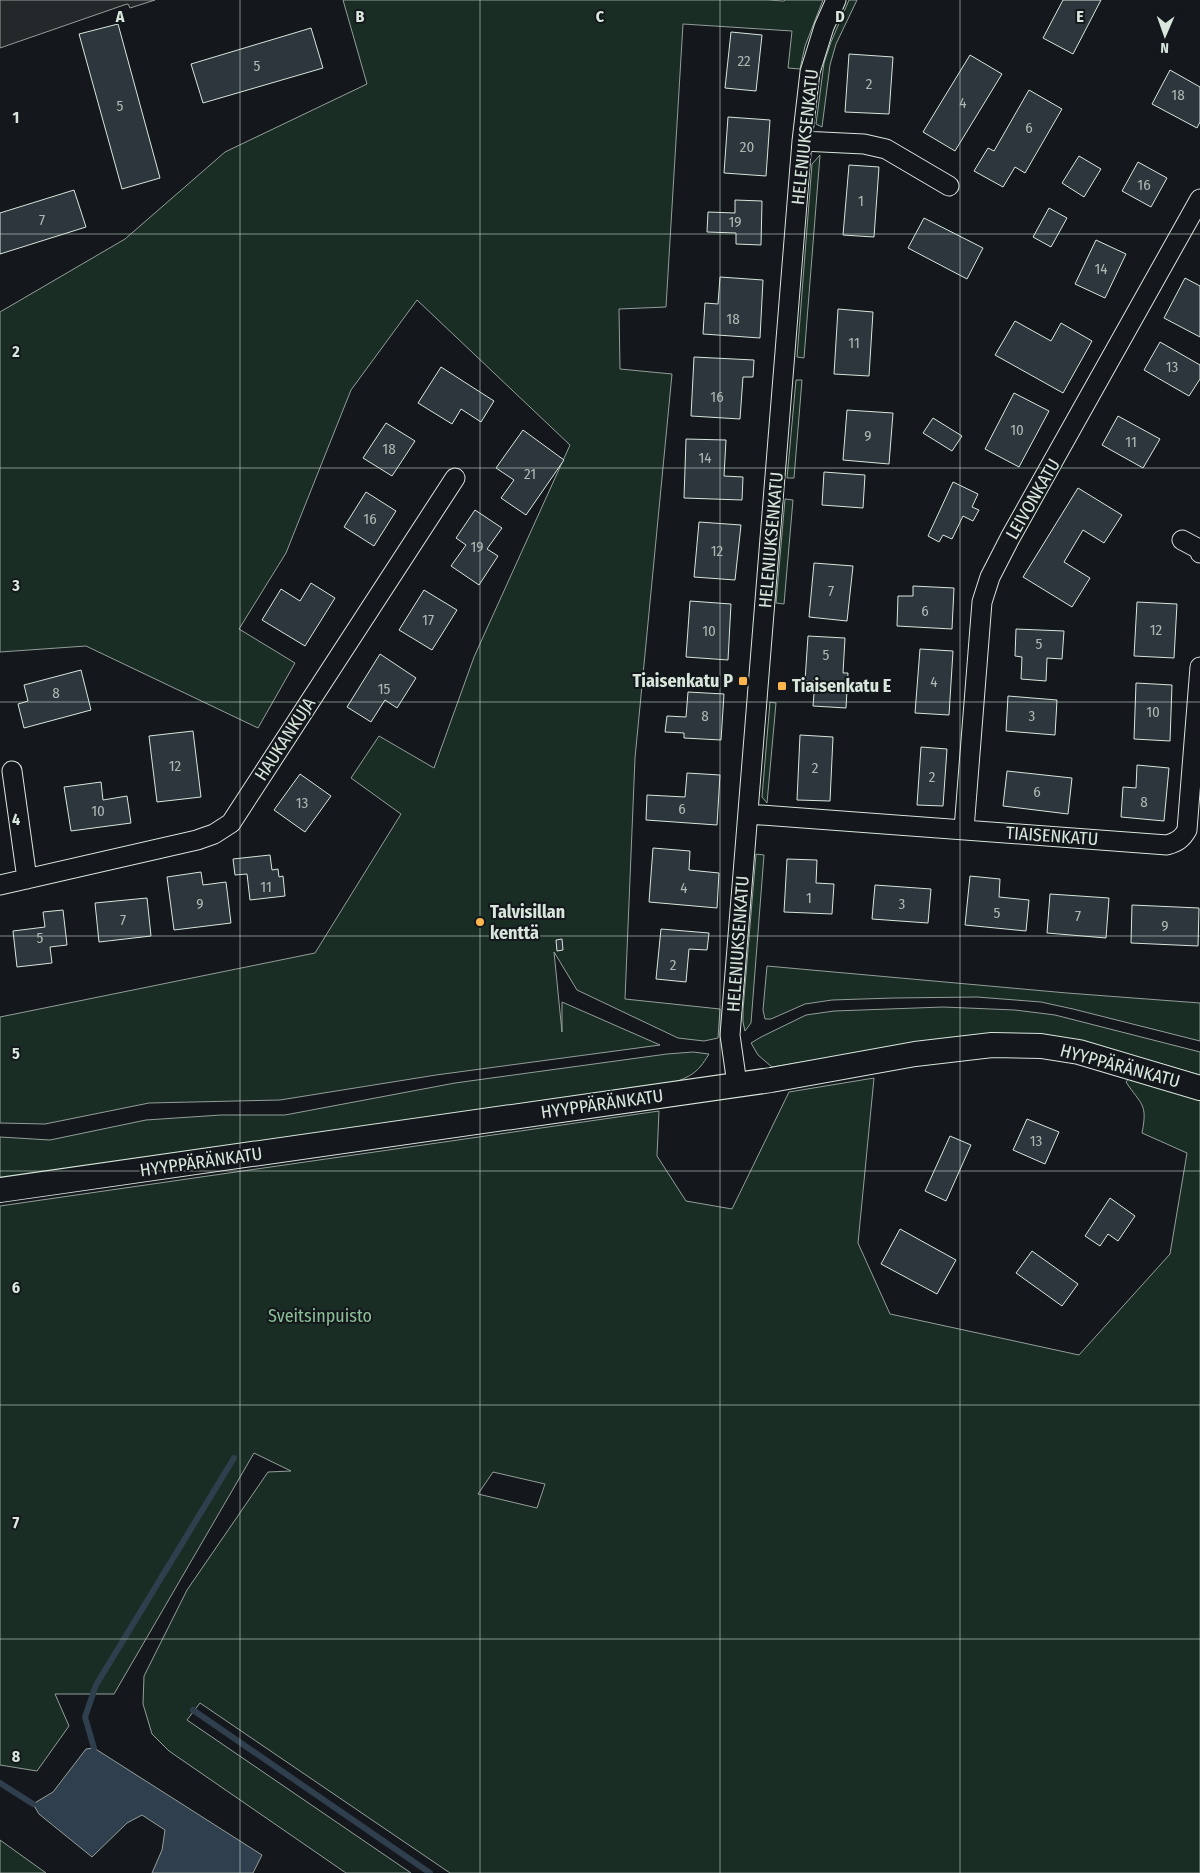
<svg xmlns="http://www.w3.org/2000/svg" width="1200" height="1873" font-family="'Fira Sans Condensed',sans-serif">
	<style>
		.green { fill: #1a2d24; stroke: #939e99; fill-rule: evenodd }
		.parking { fill: #24282b; stroke: #939e99 }
		.water { fill: #2f3f4d; stroke: #939e99 }
		.lines { fill: none; stroke-linecap: round; stroke-linejoin: round }
		.stream { stroke: #2f3f4d; stroke-width: 6 }
		.building { fill: #2c363c; stroke: #d8e6dc }
		.minor-casing { stroke: #d8e6dc; stroke-width: 21 }
		.tertiary-casing { stroke: #d8e6dc; stroke-width: 26 }
		.minor { stroke: #14181c; stroke-width: 19 }
		.tertiary { stroke: #14181c; stroke-width: 24 }
		.grid { fill: none; stroke: #d8e6dc; stroke-width: 1; stroke-opacity: 0.55 }
		.poi-dot { fill: #ffb74d; stroke: #14181c; stroke-width: 2 }
		.labels { text-anchor: middle; stroke-width: 4; stroke-linejoin: round; paint-order: stroke }
		.number-label { font-size: 15px; fill: #adbab4 }
		.street-label { font-size: 18px; fill: #d8e6dc; stroke: #14181c }
		.poi-label { font-size: 18px; font-weight: bold; fill: #d8e6dc; stroke: #14181c; text-anchor: start }
		.park-label { font-size: 18px; fill: #8ac095; stroke: #14181c }
		.grid-label { font-size: 16px; text-anchor: middle; font-weight: bold; fill: #d8e6dc; stroke: #14181c; stroke-width: 4; stroke-linejoin: round; paint-order: stroke }
	</style>
	<rect width="100%" height="100%" fill="#14181c"/>
	<path class="green" d="M 343,0 L 768,0 L 784,1 L 785,0 L 823,0 L 805,46 L 800,69 L 788,68 L 792,31 L 683,24 L 666,307 L 619,309 L 620,369 L 672,374 L 635,758 L 625,999 L 720,1009 L 718,1038 L 704,1041 L 678,1038 L 577,990 L 554,952 L 562,1032 L 562,1002 L 660,1045 L 436,1075 L 280,1100 L 149,1103 L 45,1124 L 0,1123 L 0,1017 L 315,953 L 401,814 L 351,778 L 379,736 L 434,768 L 474,657 L 570,445 L 417,300 L 351,390 L 286,553 L 239,629 L 295,663 L 258,728 L 86,646 L 0,652 L 0,312 L 125,239 L 225,152 L 367,84 Z
		M 849,0 L 857,0 L 836,44 L 830,65 L 822,127 L 816,124 L 824,63 L 831,42 Z
		M 820,155 L 804,358 L 797,357 L 812,164 Z
		M 796,380 L 802,380 L 794,478 L 787,478 Z
		M 785,499 L 793,500 L 784,604 L 776,603 Z
		M 770,702 L 776,703 L 767,803 L 762,797 Z
		M 756,854 L 764,855 L 751,1023 L 745,1031 L 743,1022 L 743,1010 Z
		M 767,966 L 1067,993 L 1200,1003 L 1200,1041 L 1073,1009 L 1041,1002 L 977,997 L 893,998 L 832,1000 L 805,1004 L 771,1019 L 765,1019 L 763,1010 Z
		M 943,1007 L 1015,1010 L 1055,1015 L 1200,1052 L 1200,1075 L 1152,1061 L 1079,1042 L 982,1035 L 943,1039 L 772,1067 L 758,1055 L 751,1043 L 761,1037 L 806,1015 L 834,1011 Z
		M 693,1052 L 709,1054 C 697,1074 691,1076 670,1084 L 0,1179 L 0,1137 L 50,1140 L 146,1120 L 221,1115 L 285,1115 L 455,1083 L 667,1054 Z
		M 874,1078 L 858,1243 L 890,1314 L 1079,1355 L 1170,1254 L 1187,1153 L 1142,1133 C 1148,1103 1141,1105 1126,1082 L 1129,1078 L 1200,1098 L 1200,1873 L 450,1873 L 200,1703 L 187,1720 L 411,1873 L 346,1873 L 169,1751 L 152,1734 L 143,1704 L 144,1676 L 187,1590 L 268,1472 L 291,1471 L 254,1453 L 114,1694 L 55,1694 L 69,1726 L 37,1771 L 0,1765 L 0,1206 L 659,1111 L 657,1156 L 686,1201 L 732,1209 L 789,1092 ZM 493,1472 L 545,1484 L 537,1508 L 478,1494 Z
		M 0,1840 L 46,1873 L 0,1873 Z"/>
	<path class="parking" d="M 0,0 L 155,0 L 130,8 L 128,4 L 124,5 L 0,48 Z"/>
	<path class="water" d="M 94,1748 L 262,1855 L 253,1873 L 152,1873 L 162,1850 L 165,1830 L 142,1815 L 127,1823 L 92,1857 L 39,1814 L 33,1804 L 53,1792 L 86,1749 Z"/>
	<g class="lines">
		<path class="stream" d="M 193,1710 L 430,1873
			M 94,1748 L 85,1717 L 96,1685 L 234,1458
			M 0,1783 L 33,1804"/>
	</g>
	<path class="building" d="M 1063,0 L 1101,0 L 1073,54 L 1043,38 Z
		M 118,24 L 160,178 L 122,189 L 79,34 Z
		M 311,28 L 323,68 L 203,103 L 191,64 Z
		M 731,32 L 762,35 L 756,91 L 725,88 Z
		M 849,54 L 893,57 L 889,114 L 845,112 Z
		M 970,55 L 1002,74 L 955,151 L 923,132 Z
		M 1170,70 L 1200,87 L 1200,122 L 1197,128 L 1152,104 Z
		M 1029,90 L 1062,109 L 1025,173 L 1015,167 L 1003,187 L 974,171 L 988,148 L 994,151 Z
		M 728,117 L 770,120 L 766,176 L 724,173 Z
		M 1079,156 L 1101,169 L 1084,197 L 1062,183 Z
		M 1138,162 L 1167,178 L 1151,207 L 1122,191 Z
		M 849,165 L 879,167 L 874,237 L 843,235 Z
		M 74,190 L 86,227 L 0,254 L 0,213 Z
		M 735,200 L 762,201 L 761,245 L 736,244 L 736,233 L 707,232 L 708,212 L 735,213 Z
		M 1049,208 L 1067,218 L 1051,247 L 1033,237 Z
		M 924,218 L 983,248 L 967,279 L 908,248 Z
		M 1096,240 L 1126,254 L 1105,298 L 1075,284 Z
		M 720,277 L 763,280 L 760,338 L 703,334 L 705,303 L 718,304 Z
		M 1185,278 L 1200,286 L 1200,337 L 1164,318 Z
		M 838,309 L 873,312 L 869,376 L 834,374 Z
		M 1015,321 L 1051,341 L 1061,323 L 1092,341 L 1063,393 L 995,355 Z
		M 1160,342 L 1200,365 L 1200,379 L 1189,396 L 1144,370 Z
		M 694,357 L 754,360 L 753,377 L 743,377 L 740,419 L 691,416 Z
		M 441,367 L 494,401 L 481,422 L 461,409 L 452,424 L 418,403 Z
		M 1014,393 L 1049,411 L 1019,467 L 985,449 Z
		M 847,410 L 893,413 L 889,464 L 843,460 Z
		M 1118,416 L 1160,439 L 1143,468 L 1102,445 Z
		M 933,418 L 962,436 L 952,451 L 923,433 Z
		M 386,423 L 415,441 L 392,476 L 363,458 Z
		M 523,430 L 564,460 L 526,515 L 501,498 L 514,480 L 496,468 Z
		M 686,439 L 726,440 L 724,476 L 743,477 L 742,500 L 684,498 Z
		M 824,472 L 865,475 L 863,508 L 822,505 Z
		M 953,482 L 978,494 L 972,507 L 979,510 L 973,521 L 963,516 L 952,539 L 943,535 L 939,542 L 928,536 Z
		M 1078,488 L 1122,515 L 1104,543 L 1083,530 L 1064,562 L 1090,578 L 1072,607 L 1023,577 Z
		M 366,492 L 396,511 L 374,546 L 344,527 Z
		M 475,510 L 502,528 L 487,549 L 498,556 L 479,585 L 451,566 L 466,545 L 456,538 Z
		M 699,522 L 741,525 L 735,580 L 694,577 Z
		M 814,563 L 853,566 L 847,621 L 809,617 Z
		M 311,583 L 335,598 L 305,646 L 262,620 L 281,589 L 300,601 Z
		M 913,586 L 954,588 L 952,629 L 897,626 L 898,596 L 913,596 Z
		M 424,590 L 457,610 L 432,650 L 399,630 Z
		M 690,601 L 731,604 L 728,660 L 686,657 Z
		M 1137,602 L 1177,604 L 1174,658 L 1134,656 Z
		M 1016,629 L 1064,631 L 1062,659 L 1047,658 L 1046,681 L 1021,679 L 1022,657 L 1015,656 Z
		M 808,636 L 845,638 L 843,673 L 848,673 L 846,708 L 813,706 L 815,681 L 805,681 Z
		M 920,649 L 953,651 L 949,715 L 915,713 Z
		M 380,654 L 416,678 L 397,708 L 385,700 L 371,722 L 347,707 Z
		M 81,670 L 91,710 L 24,728 L 18,704 L 28,701 L 24,685 Z
		M 1136,683 L 1172,685 L 1170,741 L 1134,739 Z
		M 688,692 L 724,694 L 721,740 L 684,738 L 684,733 L 665,732 L 667,716 L 686,717 Z
		M 1008,696 L 1057,700 L 1055,735 L 1006,731 Z
		M 193,731 L 201,797 L 157,802 L 149,736 Z
		M 800,735 L 833,737 L 830,801 L 797,800 Z
		M 921,747 L 947,749 L 943,806 L 917,805 Z
		M 1137,765 L 1169,768 L 1164,821 L 1121,817 L 1123,787 L 1136,788 Z
		M 1007,771 L 1072,778 L 1068,814 L 1003,806 Z
		M 687,773 L 720,775 L 717,825 L 646,820 L 647,795 L 685,797 Z
		M 300,774 L 331,796 L 305,832 L 274,810 Z
		M 101,782 L 103,800 L 127,796 L 131,823 L 71,831 L 64,787 Z
		M 653,848 L 690,851 L 689,870 L 719,873 L 717,908 L 649,902 Z
		M 270,855 L 272,870 L 278,869 L 279,877 L 283,876 L 285,896 L 250,900 L 247,874 L 235,875 L 233,859 Z
		M 787,859 L 817,860 L 816,883 L 834,884 L 832,914 L 784,912 Z
		M 201,872 L 203,885 L 226,882 L 231,923 L 174,930 L 167,877 Z
		M 970,876 L 1000,879 L 999,897 L 1029,900 L 1026,931 L 965,925 Z
		M 875,885 L 931,889 L 928,923 L 872,919 Z
		M 1050,894 L 1109,898 L 1106,938 L 1047,933 Z
		M 147,898 L 151,936 L 99,942 L 95,903 Z
		M 1132,905 L 1199,908 L 1198,946 L 1131,943 Z
		M 63,910 L 67,945 L 50,947 L 52,963 L 17,967 L 13,931 L 45,927 L 43,912 Z
		M 661,929 L 709,933 L 707,950 L 689,949 L 686,982 L 656,979 Z
		M 562,939 L 563,950 L 557,951 L 556,940 Z
		M 1027,1119 L 1059,1132 L 1045,1164 L 1013,1150 Z
		M 950,1136 L 971,1145 L 946,1201 L 925,1191 Z
		M 1110,1198 L 1135,1216 L 1118,1241 L 1108,1234 L 1100,1246 L 1085,1236 Z
		M 900,1229 L 956,1260 L 937,1294 L 881,1264 Z
		M 1032,1251 L 1078,1284 L 1062,1306 L 1016,1273 Z"/>
	<g class="lines">
		<g class="minor-casing">
			<path id="minor" d="M 802,141 L 864,144 L 886,149 L 949,186
				M 1182,540 L 1199,549 L 1200,553
				M 12,771 L 27,879
				M 748,814 L 1167,845 C 1177,842 1182,839 1187,830 L 1200,667
				M 964,829 L 982,602 L 990,577 L 1010,538 L 1200,199
				M 0,885 L 197,840 L 214,834 L 231,823 L 455,478
				M 737,1084 L 730,1035 L 802,141 L 810,72 L 824,27 L 836,0"/>
		</g>
		<g class="tertiary-casing">
			<path id="tertiary" d="M 0,1190 L 771,1080 L 915,1054 L 992,1045 L 1041,1046 L 1079,1052 L 1200,1088"/>
		</g>
		<use href="#minor" class="minor"/>
		<use href="#tertiary" class="tertiary"/>
	</g>
	<path class="grid" d="M 240,0 L 240,1873M 480,0 L 480,1873M 720,0 L 720,1873M 960,0 L 960,1873M 0,234 L 1200,234M 0,468 L 1200,468M 0,702 L 1200,702M 0,936 L 1200,936M 0,1171 L 1200,1171M 0,1405 L 1200,1405M 0,1639 L 1200,1639"/>
	<g class="poi-dot">
		<rect x="738" y="676" width="10" height="10" rx="2.5"/>
		<rect x="777" y="681" width="10" height="10" rx="2.5"/>
		<circle cx="480" cy="922" r="5"/>
	</g>
	<g class="labels">
		<g class="number-label">
			<text x="744" y="66">22</text>
			<text x="257" y="71">5</text>
			<text x="869" y="89">2</text>
			<text x="1178" y="100">18</text>
			<text x="963" y="108">4</text>
			<text x="120" y="111">5</text>
			<text x="1029" y="133">6</text>
			<text x="747" y="152">20</text>
			<text x="1144" y="190">16</text>
			<text x="861" y="206">1</text>
			<text x="42" y="225">7</text>
			<text x="735" y="227">19</text>
			<text x="1101" y="274">14</text>
			<text x="733" y="324">18</text>
			<text x="854" y="348">11</text>
			<text x="1172" y="372">13</text>
			<text x="717" y="402">16</text>
			<text x="1017" y="435">10</text>
			<text x="868" y="441">9</text>
			<text x="1131" y="447">11</text>
			<text x="389" y="454">18</text>
			<text x="705" y="463">14</text>
			<text x="530" y="479">21</text>
			<text x="370" y="524">16</text>
			<text x="477" y="552">19</text>
			<text x="717" y="556">12</text>
			<text x="831" y="596">7</text>
			<text x="925" y="616">6</text>
			<text x="428" y="625">17</text>
			<text x="1156" y="635">12</text>
			<text x="709" y="636">10</text>
			<text x="1039" y="649">5</text>
			<text x="826" y="660">5</text>
			<text x="934" y="687">4</text>
			<text x="384" y="694">15</text>
			<text x="56" y="698">8</text>
			<text x="1153" y="717">10</text>
			<text x="705" y="721">8</text>
			<text x="1032" y="721">3</text>
			<text x="175" y="771">12</text>
			<text x="815" y="773">2</text>
			<text x="932" y="782">2</text>
			<text x="1037" y="797">6</text>
			<text x="1144" y="807">8</text>
			<text x="302" y="808">13</text>
			<text x="682" y="814">6</text>
			<text x="98" y="816">10</text>
			<text x="266" y="892">11</text>
			<text x="684" y="893">4</text>
			<text x="809" y="903">1</text>
			<text x="200" y="909">9</text>
			<text x="902" y="909">3</text>
			<text x="997" y="918">5</text>
			<text x="1078" y="921">7</text>
			<text x="123" y="925">7</text>
			<text x="1165" y="931">9</text>
			<text x="40" y="943">5</text>
			<text x="673" y="970">2</text>
			<text x="1036" y="1146">13</text>
		</g>
		<g class="street-label">
			<text transform="translate(805 137) rotate(-84)" y="6">HELENIUKSENKATU</text>
			<text transform="translate(1033 499) rotate(-60)" y="6">LEIVONKATU</text>
			<text transform="translate(771 540) rotate(-85)" y="6">HELENIUKSENKATU</text>
			<text transform="translate(285 739) rotate(-57)" y="6">HAUKANKUJA</text>
			<text transform="translate(1052 836) rotate(4)" y="6">TIAISENKATU</text>
			<text transform="translate(738 944) rotate(-86)" y="6">HELENIUKSENKATU</text>
			<text transform="translate(1120 1066) rotate(15)" y="6">HYYPPÄRÄNKATU</text>
			<text transform="translate(602 1104) rotate(-8)" y="6">HYYPPÄRÄNKATU</text>
			<text transform="translate(201 1162) rotate(-8)" y="6">HYYPPÄRÄNKATU</text>
		</g>
		<g class="poi-label">
			<text x="733" y="687" text-anchor="end">Tiaisenkatu P</text>
			<text x="792" y="692">Tiaisenkatu E</text>
			<text x="490" y="918">Talvisillan<tspan x="490" dy="21">kenttä</tspan></text>
		</g>
		<g class="park-label">
			<text x="320" y="1322">Sveitsinpuisto</text>
		</g>
	</g>
	<g class="grid-label">
		<text x="120" y="22">A</text>
		<text x="360" y="22">B</text>
		<text x="600" y="22">C</text>
		<text x="840" y="22">D</text>
		<text x="1080" y="22">E</text>
		<text x="16" y="123">1</text>
		<text x="16" y="357">2</text>
		<text x="16" y="591">3</text>
		<text x="16" y="825">4</text>
		<text x="16" y="1059">5</text>
		<text x="16" y="1293">6</text>
		<text x="16" y="1528">7</text>
		<text x="16" y="1762">8</text>
	</g>
	<g transform="translate(1165 35) rotate(182)" stroke="#14181c" stroke-width="4" paint-order="stroke">
	<path d="M0-4L9 19L0 12L-9 19Z" fill="#d8e6dc"/>
	<text y="-8" font-size="14" font-weight="bold" text-anchor="middle" fill="#d8e6dc">N</text>
	</g>
</svg>
